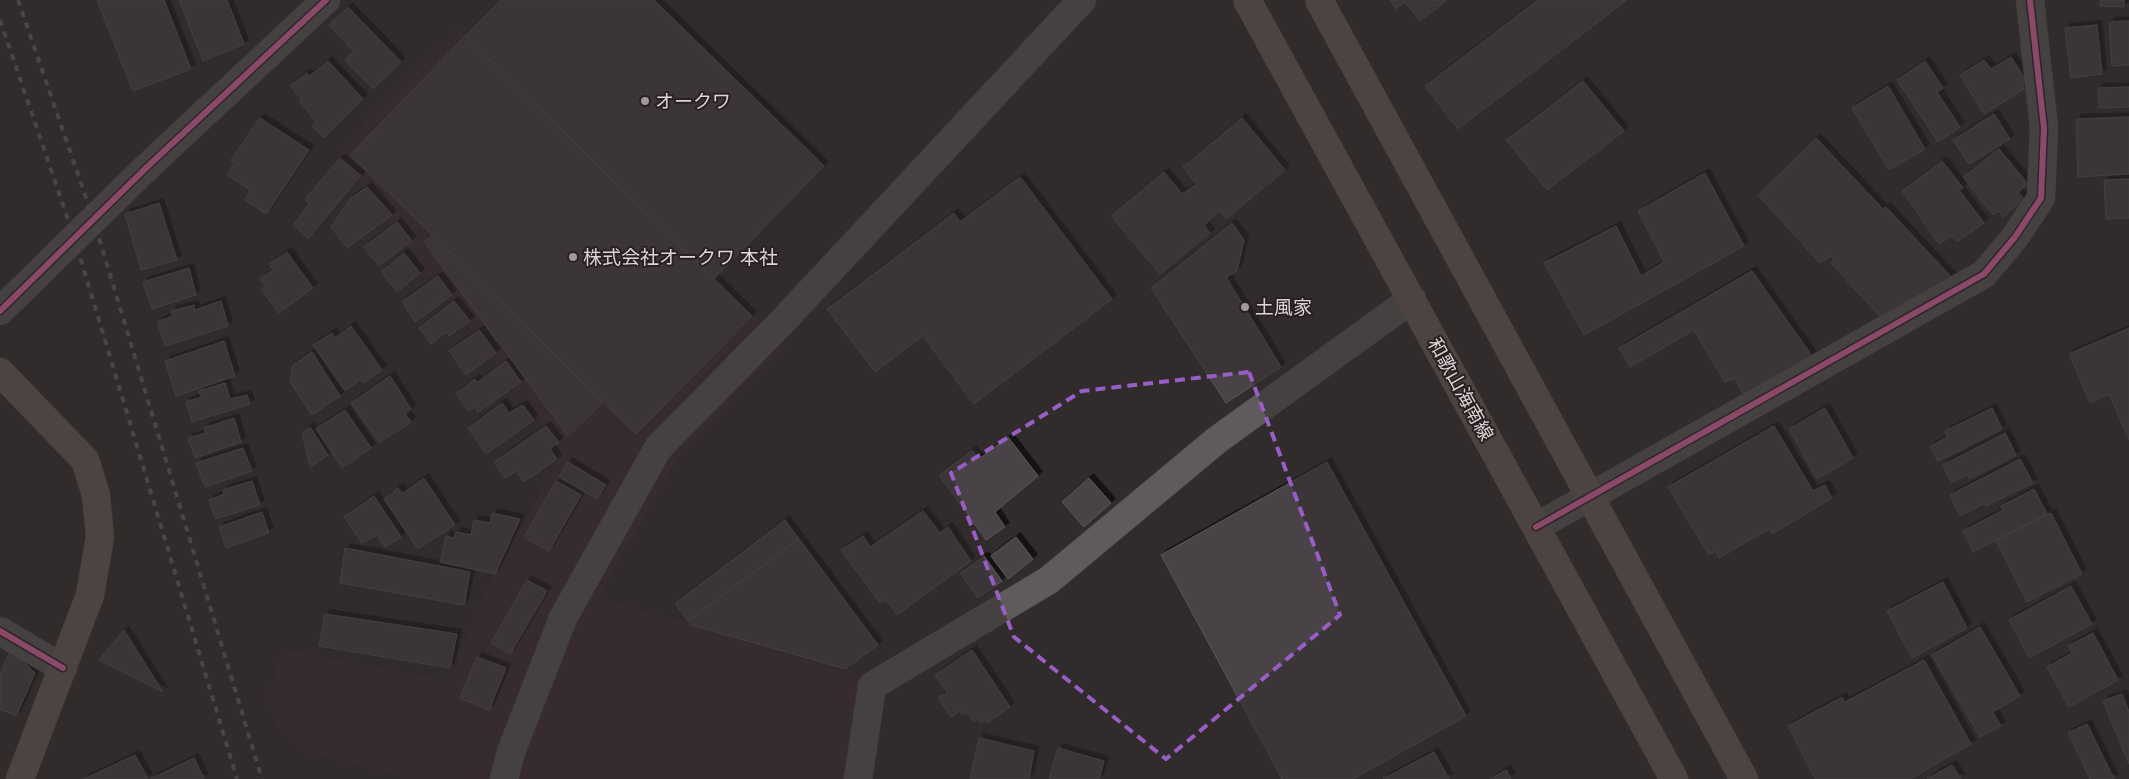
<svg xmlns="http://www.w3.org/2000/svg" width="2129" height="779" font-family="Mulish,'Noto Sans JP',sans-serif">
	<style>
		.built { fill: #3e2e30 }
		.building { fill: #4a4246; stroke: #5a5557; filter: url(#shadow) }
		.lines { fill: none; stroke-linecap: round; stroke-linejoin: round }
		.minor-casing { stroke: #4c4747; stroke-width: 29 }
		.major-casing { stroke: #4c4747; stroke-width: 29 }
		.minor { stroke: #5f5b5c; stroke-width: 28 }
		.major { stroke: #6d615e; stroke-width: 28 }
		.rail { stroke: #686363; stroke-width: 4; stroke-dasharray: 6 6; stroke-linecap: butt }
		.cycleway-casing { stroke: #2a1f21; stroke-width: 9 }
		.cycleway { stroke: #f96db3; stroke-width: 6 }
		.marked { fill: none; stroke: #985ec6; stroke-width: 4; stroke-dasharray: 10 6; stroke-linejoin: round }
		.poi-dot { fill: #a0999a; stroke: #2a1f21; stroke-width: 2 }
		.labels { text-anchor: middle; stroke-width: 4; stroke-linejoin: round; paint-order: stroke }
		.poi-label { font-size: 19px; fill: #dcd4d5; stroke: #2a1f21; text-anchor: start }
		.street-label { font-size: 19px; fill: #dcd4d5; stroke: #2a1f21 }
	</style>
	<defs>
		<filter id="shadow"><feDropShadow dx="4.5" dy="-4.5" stdDeviation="0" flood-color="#0009"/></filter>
	</defs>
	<rect width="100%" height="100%" fill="#312c2c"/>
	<path class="built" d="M 458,29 L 785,346 L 678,458 L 598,597 L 861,677 L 844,779 L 415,779 L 307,752 L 276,725 L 269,694 L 282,649 L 448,681 L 492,578 L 563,453 L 339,156 L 368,118 Z"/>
	<path class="building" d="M 97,0 L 164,0 L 191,69 L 133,91 Z
		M 179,0 L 227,0 L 244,44 L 203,61 Z
		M 501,0 L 654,0 L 824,166 L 714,279 L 465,36 Z
		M 1390,0 L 1447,0 L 1420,21 L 1405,2 L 1396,9 Z
		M 1538,0 L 1627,0 L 1458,129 L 1425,86 Z
		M 2100,0 L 2124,0 L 2124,7 L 2100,6 Z
		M 348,7 L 401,62 L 373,89 L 345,61 L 353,51 L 329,25 Z
		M 2129,21 L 2129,65 L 2112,66 L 2109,22 Z
		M 2097,25 L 2102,74 L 2071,78 L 2065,28 Z
		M 465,36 L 752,316 L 636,434 L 350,155 Z
		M 2011,57 L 2027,82 L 2023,86 L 2024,89 L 1984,114 L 1960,75 L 1984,60 L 1991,69 Z
		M 328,61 L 363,99 L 324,138 L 312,126 L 317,122 L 299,102 L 302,99 L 290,86 L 307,73 L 310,76 Z
		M 1925,61 L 1943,88 L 1937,92 L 1960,127 L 1938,142 L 1897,80 Z
		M 1583,81 L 1624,131 L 1547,190 L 1506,140 Z
		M 1888,86 L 1925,149 L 1889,170 L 1852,108 Z
		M 2129,87 L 2129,107 L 2099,108 L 2098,88 Z
		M 1994,114 L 2010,139 L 1969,164 L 1953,140 Z
		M 2129,117 L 2129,174 L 2078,177 L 2076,119 Z
		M 260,118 L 309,150 L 266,214 L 245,200 L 250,190 L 227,175 L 235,162 L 231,160 Z
		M 1242,118 L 1285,170 L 1226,219 L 1220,211 L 1204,225 L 1210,233 L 1160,274 L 1111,216 L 1164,172 L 1182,194 L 1197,184 L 1183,167 Z
		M 1816,138 L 1883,209 L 1886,207 L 1954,280 L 1883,320 L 1831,263 L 1834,259 L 1831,256 L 1820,263 L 1758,195 Z
		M 1999,149 L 2028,184 L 2018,192 L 2024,199 L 2003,217 L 1998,211 L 1993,215 L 1963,177 Z
		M 340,158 L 361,176 L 308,239 L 293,225 L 309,204 L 305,199 Z
		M 1942,161 L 1963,188 L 1959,190 L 1984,223 L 1957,242 L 1952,236 L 1939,244 L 1902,191 Z
		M 1705,173 L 1744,246 L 1584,335 L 1544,263 L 1616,226 L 1641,276 L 1664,262 L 1638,211 Z
		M 1020,177 L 1112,299 L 974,404 L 923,336 L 875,372 L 827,309 L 954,213 L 960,222 Z
		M 2129,179 L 2129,218 L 2106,219 L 2104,180 Z
		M 367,187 L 392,215 L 347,248 L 331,227 L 350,199 Z
		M 159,203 L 177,260 L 141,270 L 125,214 Z
		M 397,222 L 412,241 L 379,266 L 364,247 Z
		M 1232,223 L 1244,240 L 1237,271 L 1226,277 L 1281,367 L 1226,403 L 1151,288 Z
		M 432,235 L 603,402 L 568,436 L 424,242 Z
		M 287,252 L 313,288 L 279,313 L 261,289 L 265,286 L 260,279 L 273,270 L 269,264 Z
		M 404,253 L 420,273 L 397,292 L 381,272 Z
		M 189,268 L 196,295 L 152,309 L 143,282 Z
		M 1752,271 L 1812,356 L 1744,396 L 1735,378 L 1725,382 L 1694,330 L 1630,367 L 1619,348 Z
		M 438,276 L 452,295 L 415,322 L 402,302 Z
		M 221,301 L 228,326 L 165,346 L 157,322 L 173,316 L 171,311 L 194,305 L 195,310 Z
		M 454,301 L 470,321 L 449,336 L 446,332 L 431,344 L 419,328 Z
		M 351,326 L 382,370 L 363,383 L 360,380 L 345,391 L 313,345 L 332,333 L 335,338 Z
		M 2129,328 L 2129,440 L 2109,394 L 2090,403 L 2069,354 Z
		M 479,330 L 496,353 L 466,375 L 449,351 Z
		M 224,341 L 235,376 L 176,396 L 165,361 Z
		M 312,352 L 340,396 L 312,415 L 290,382 L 293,365 Z
		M 506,361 L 521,382 L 478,412 L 475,407 L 469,411 L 456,394 L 475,379 L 478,382 Z
		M 390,376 L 411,409 L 405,414 L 411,422 L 379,443 L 351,403 Z
		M 225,383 L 230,399 L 247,395 L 250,404 L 192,422 L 186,402 L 201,397 L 199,391 Z
		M 502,403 L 509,413 L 523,405 L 534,420 L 486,454 L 468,428 Z
		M 1825,408 L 1853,458 L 1817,479 L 1789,429 Z
		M 1992,408 L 2002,429 L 1938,461 L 1930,447 L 1947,437 L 1945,431 Z
		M 345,410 L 371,448 L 342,468 L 316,429 Z
		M 234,418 L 241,442 L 195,458 L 188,438 L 206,433 L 204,428 Z
		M 546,426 L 559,442 L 550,449 L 557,459 L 524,482 L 516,471 L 505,478 L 494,462 Z
		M 1774,426 L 1813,491 L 1825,485 L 1832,498 L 1772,534 L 1769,529 L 1719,558 L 1715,551 L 1709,555 L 1668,487 Z
		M 310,427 L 328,455 L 310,467 L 302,433 Z
		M 2005,433 L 2016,455 L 1969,479 L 1967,475 L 1951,483 L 1943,465 Z
		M 1008,437 L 1038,476 L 995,512 L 1005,527 L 986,540 L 939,475 L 972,450 L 979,459 Z
		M 243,448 L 252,471 L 205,487 L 196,463 Z
		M 2020,459 L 2033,483 L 1986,506 L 1985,503 L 1960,516 L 1950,495 Z
		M 568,462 L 606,485 L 597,499 L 559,477 Z
		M 1327,462 L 1466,716 L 1353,779 L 1282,779 L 1161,555 Z
		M 424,478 L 455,525 L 418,549 L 384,499 L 398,488 L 403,493 Z
		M 1089,478 L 1111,503 L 1084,527 L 1062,502 Z
		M 252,481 L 260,505 L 215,519 L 209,500 L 224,494 L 223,490 Z
		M 556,481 L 581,495 L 549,551 L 524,537 Z
		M 2034,489 L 2047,514 L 1973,552 L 1963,531 L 2003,510 L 2001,506 Z
		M 374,496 L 401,537 L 385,547 L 377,535 L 362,543 L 344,517 Z
		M 923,511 L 940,533 L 948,527 L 971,561 L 897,615 L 886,600 L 880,603 L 841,550 L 863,536 L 870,547 Z
		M 262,512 L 269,533 L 226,548 L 219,527 Z
		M 492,513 L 520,519 L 495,574 L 440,562 L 446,536 L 454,538 L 456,532 L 471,535 L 474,520 L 490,523 Z
		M 2051,513 L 2082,574 L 2027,602 L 1996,541 Z
		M 785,520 L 799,539 L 688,621 L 675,603 Z
		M 1016,537 L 1033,559 L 1008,579 L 991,556 Z
		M 799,539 L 878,645 L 845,669 L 691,625 L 688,621 Z
		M 345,548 L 470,572 L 464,605 L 340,583 Z
		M 984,556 L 1002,581 L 978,598 L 960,573 Z
		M 527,580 L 547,591 L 510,654 L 491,643 Z
		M 1943,582 L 1967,628 L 1912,658 L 1887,611 Z
		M 2071,586 L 2092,624 L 2029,658 L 2009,620 Z
		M 325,614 L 457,634 L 450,668 L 319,646 Z
		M 1980,627 L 2020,696 L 1993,712 L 2001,726 L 1980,737 L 1932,655 Z
		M 124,630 L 163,692 L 99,660 Z
		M 2093,633 L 2118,680 L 2069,707 L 2047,667 L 2072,653 L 2068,646 Z
		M 11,649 L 35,673 L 16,716 L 0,709 L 0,674 Z
		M 972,650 L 1010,707 L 987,723 L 985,720 L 981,723 L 978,719 L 974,722 L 967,712 L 962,715 L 960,711 L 951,717 L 938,698 L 947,692 L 935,675 Z
		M 477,657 L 506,668 L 489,710 L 460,698 Z
		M 1924,660 L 1971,744 L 1910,779 L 1815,779 L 1788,726 L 1842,697 L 1845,702 Z
		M 2122,694 L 2129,712 L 2129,764 L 2103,701 Z
		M 2087,724 L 2114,779 L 2090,779 L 2068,733 Z
		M 979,738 L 1034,751 L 1029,779 L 970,779 Z
		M 1058,748 L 1104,761 L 1099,779 L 1049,779 Z
		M 1434,752 L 1449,779 L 1383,779 Z
		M 135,755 L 148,779 L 84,779 Z
		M 194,758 L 204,779 L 150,779 Z
		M 1952,765 L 1961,779 L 1927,779 Z
		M 1506,770 L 1511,779 L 1490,779 Z"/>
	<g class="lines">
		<g class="minor-casing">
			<path id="minor" d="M 0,311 L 147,167 L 326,0
				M 1536,527 L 1984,274 L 2015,237 L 2041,198 L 2044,128 L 2030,0
				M 0,631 L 63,668
				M 504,779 L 511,752 L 563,618 L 658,448 L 781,323 L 1082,0
				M 858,779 L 872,686 L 1049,580 L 1217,440 L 1412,299"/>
		</g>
		<g class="major-casing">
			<path id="major" d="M 1247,0 L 1674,779
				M 1319,0 L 1744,779
				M 0,372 L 85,460 L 96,495 L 100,537 L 90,595 L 20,779"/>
		</g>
		<use href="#minor" class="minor"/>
		<use href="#major" class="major"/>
		<path class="rail" d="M 18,0 L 93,218 L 262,779
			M 0,20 L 74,237 L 237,779"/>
		<g class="cycleway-casing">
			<path id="cycleway" d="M 0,311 L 147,167 L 326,0
				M 1536,527 L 1984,274 L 2015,237 L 2041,198 L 2044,128 L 2030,0
				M 0,631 L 63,668"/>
		</g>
		<use href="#cycleway" class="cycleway"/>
	</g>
	<path d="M0 0H2129V779H0ZM 1249,372 L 1340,615 L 1166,759 L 1014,637 L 951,473 L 1082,391 Z" fill="#312c2c" fill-opacity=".55" fill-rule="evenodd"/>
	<path class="marked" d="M 1249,372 L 1340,615 L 1166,759 L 1014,637 L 951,473 L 1082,391 Z"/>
	<g class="poi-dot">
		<circle cx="645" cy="101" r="5"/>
		<circle cx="573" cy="257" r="5"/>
		<circle cx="1245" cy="307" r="5"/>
	</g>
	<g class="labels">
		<g class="poi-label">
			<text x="655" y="108">オークワ</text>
			<text x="583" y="264">株式会社オークワ 本社</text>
			<text x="1255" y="314">土風家</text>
		</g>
		<g class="street-label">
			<text transform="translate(1461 389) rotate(61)" y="7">和歌山海南線</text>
		</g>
	</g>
</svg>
